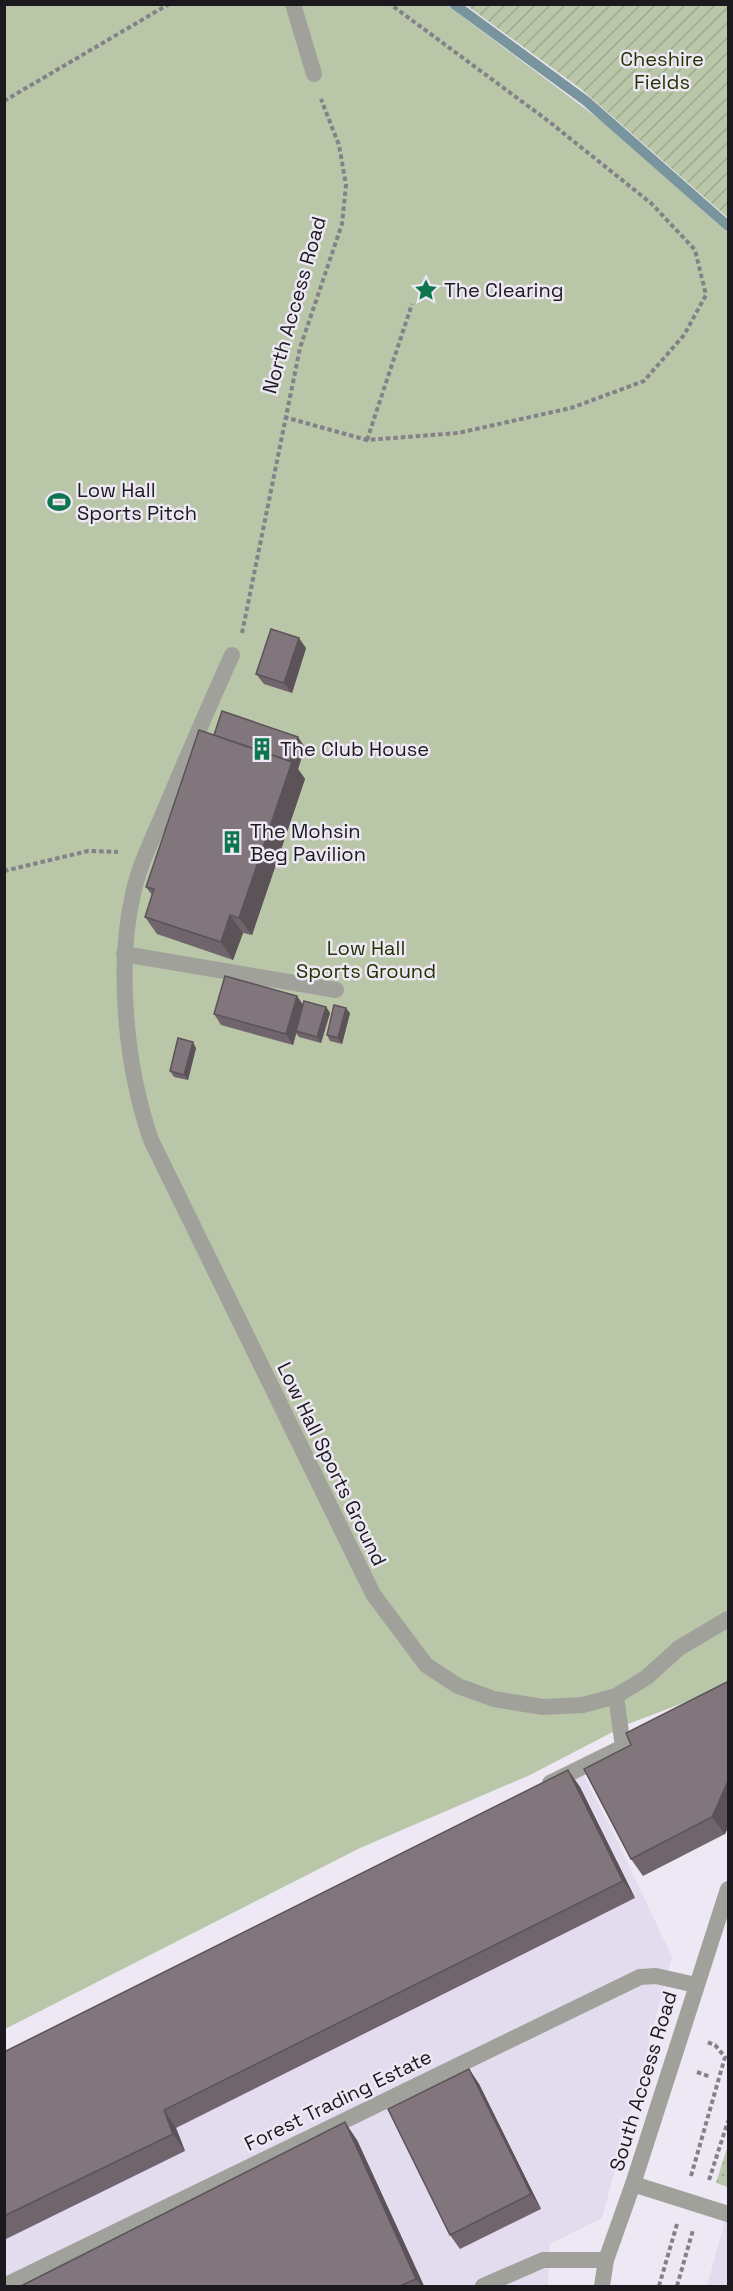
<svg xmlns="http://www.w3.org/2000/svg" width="733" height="2291" font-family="'Space Grotesk',sans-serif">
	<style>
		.built { fill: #e3dbee }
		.grass { fill: url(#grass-dots) }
		.park { fill: #b9c6a8 }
		.garden { fill: url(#garden-furrows) }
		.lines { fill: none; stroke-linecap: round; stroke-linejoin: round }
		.stream { stroke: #78959e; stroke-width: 10 }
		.path { stroke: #848189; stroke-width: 4; stroke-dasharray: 4.5 3; stroke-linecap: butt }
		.service { stroke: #a1a19b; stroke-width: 16 }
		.minor { stroke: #a1a19b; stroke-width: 16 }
		.wall { fill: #70656c }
		.shaded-wall { fill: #5b5358 }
		.building { fill: #82767d; stroke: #5b5358; stroke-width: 1.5 }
		.labels { text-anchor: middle; stroke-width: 5; stroke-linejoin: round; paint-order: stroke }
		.park-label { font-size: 20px; fill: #233400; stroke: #ede8f4 }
		.poi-label { font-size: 20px; fill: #1b191e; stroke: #ede8f4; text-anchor: start }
		.street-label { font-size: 20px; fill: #1b191e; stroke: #ede8f4 }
	</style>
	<defs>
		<pattern id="grass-dots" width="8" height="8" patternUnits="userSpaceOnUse" patternTransform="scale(1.5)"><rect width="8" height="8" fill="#b9c6a8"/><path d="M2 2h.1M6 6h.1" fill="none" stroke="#9eaa90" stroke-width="1.8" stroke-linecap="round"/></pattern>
		<pattern id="garden-furrows" width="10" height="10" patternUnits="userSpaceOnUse" patternTransform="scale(1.5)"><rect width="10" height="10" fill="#b9c6a8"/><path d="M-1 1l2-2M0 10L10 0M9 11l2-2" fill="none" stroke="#9eaa90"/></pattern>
	</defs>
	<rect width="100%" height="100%" fill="#ede8f4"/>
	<path class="built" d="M 579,1767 L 615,1836 L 672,1957 L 602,2218 L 550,2244 L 548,2286 L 5,2286 L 4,2064 Z
		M 728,2209 L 728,2286 L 707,2286 L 726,2217 Z"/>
	<path class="grass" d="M 728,2145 L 728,2187 L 716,2183 Z"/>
	<path class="park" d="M 5,5 L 447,5 L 607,125 L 728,233 L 728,1686 L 628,1724 L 530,1775 L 360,1848 L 5,2029 Z"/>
	<path class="garden" d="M 466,5 L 728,5 L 728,218 L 581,89 Z"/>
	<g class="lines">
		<path class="stream" d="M 454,4 L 586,101 L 728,226"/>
		<path class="path" d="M 4,101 L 169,4
			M 284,417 L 367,440 L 458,433 L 571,408 L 644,381 L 684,335 L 706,295 L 695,250 L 652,204 L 547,120 L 390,4
			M 367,440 L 412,304
			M 242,633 L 300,348 L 342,224 L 346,185 L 339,145 L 321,99
			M 4,871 L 88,851 L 118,852
			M 697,2072 L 711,2077
			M 691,2176 L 725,2057 L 715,2045 L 707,2042
			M 709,2180 L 728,2121
			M 659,2286 L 677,2224
			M 677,2286 L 693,2230"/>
		<path class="service" d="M 293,4 L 314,74
			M 232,655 C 209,706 187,757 165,809 C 154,836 139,865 133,894 C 116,968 126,1068 151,1140 L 373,1594 L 426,1665 L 458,1686 L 494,1699 L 543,1707 L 583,1705 L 616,1696 L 647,1677 L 679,1648 L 728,1619
			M 124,954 L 336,990
			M 550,1783 L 623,1747 L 616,1696
			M 633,2184 L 728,2214
			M 4,2286 L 640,1977 L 656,1976 L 696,1985
			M 483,2286 L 543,2260 L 606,2260"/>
		<path class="minor" d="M 602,2286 L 606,2260 L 633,2184 L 728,1889"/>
	</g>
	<path class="wall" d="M 306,648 L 292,693 L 264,684 L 256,674 Z
		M 214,735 L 305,747 L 298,769 L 305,779 L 252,935 L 243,933 L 233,960 L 157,934 L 145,917 L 152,895 L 146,887 Z
		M 303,1005 L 326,1007 L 330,1013 L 321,1043 L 299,1037 L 296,1033 L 293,1045 L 221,1025 L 214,1014 Z
		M 350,1013 L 342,1044 L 330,1041 L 327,1035 Z
		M 196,1048 L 188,1080 L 174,1077 L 170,1071 Z
		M 729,1681 L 729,1825 L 725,1834 L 643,1876 L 631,1859 L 631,1745 Z
		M 568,1770 L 580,1787 L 635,1898 L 176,2128 L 185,2151 L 4,2240 L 4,2052 Z
		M 469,2069 L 479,2084 L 541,2209 L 460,2249 L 450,2235 Z
		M 357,2140 L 424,2286 L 21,2286 Z"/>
	<path class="shaded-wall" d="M 299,638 L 306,648 L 292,693 L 284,683 Z
		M 298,737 L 305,747 L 298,769 L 305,779 L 252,935 L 239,918 Z
		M 230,915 L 243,933 L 233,960 L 221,942 Z
		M 297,996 L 304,1006 L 293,1045 L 286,1034 Z
		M 326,1007 L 330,1013 L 321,1043 L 317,1037 Z
		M 346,1008 L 350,1013 L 342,1044 L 338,1038 Z
		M 193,1042 L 196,1048 L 188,1080 L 184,1075 Z
		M 568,1770 L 580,1787 L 635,1898 L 623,1881 Z
		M 729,1779 L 729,1825 L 725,1834 L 712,1817 Z
		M 469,2069 L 479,2084 L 541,2209 L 531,2194 Z
		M 164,2110 L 176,2128 L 185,2151 L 173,2134 Z
		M 345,2122 L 357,2140 L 424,2286 L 421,2286 L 416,2279 Z"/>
	<path class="building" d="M 271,629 L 299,638 L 284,683 L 256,674 Z
		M 222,711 L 298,737 L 290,761 L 214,735 Z
		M 199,730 L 292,762 L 239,918 L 230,915 L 221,942 L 145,917 L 154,889 L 146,887 Z
		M 225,976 L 297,996 L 286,1034 L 214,1014 Z
		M 304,1001 L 326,1007 L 317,1037 L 296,1031 Z
		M 334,1005 L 346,1008 L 338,1038 L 327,1035 Z
		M 178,1038 L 193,1042 L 184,1075 L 170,1071 Z
		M 729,1681 L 729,1779 L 712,1817 L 631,1859 L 584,1769 L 631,1745 L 626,1733 Z
		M 568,1770 L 623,1881 L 164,2110 L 173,2134 L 4,2216 L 4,2052 Z
		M 469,2069 L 531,2194 L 450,2235 L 388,2109 Z
		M 345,2122 L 416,2279 L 400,2286 L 21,2286 Z"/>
	<defs>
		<g id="sight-bare" transform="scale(1.8)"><path d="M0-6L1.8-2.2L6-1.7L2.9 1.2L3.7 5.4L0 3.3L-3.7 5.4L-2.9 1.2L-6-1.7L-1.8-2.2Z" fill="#0e764f" stroke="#ede8f4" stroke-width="2.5" paint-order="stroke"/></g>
		<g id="stadium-bare" transform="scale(1.8)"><path d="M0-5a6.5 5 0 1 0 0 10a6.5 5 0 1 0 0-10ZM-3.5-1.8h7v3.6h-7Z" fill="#0e764f" stroke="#ede8f4" stroke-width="2.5" paint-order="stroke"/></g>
		<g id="building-bare" transform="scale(1.8)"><path d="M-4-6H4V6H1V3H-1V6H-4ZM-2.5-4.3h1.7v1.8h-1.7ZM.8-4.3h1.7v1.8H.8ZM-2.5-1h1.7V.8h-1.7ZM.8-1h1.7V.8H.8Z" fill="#0e764f" stroke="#ede8f4" stroke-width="2.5" paint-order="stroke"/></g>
	</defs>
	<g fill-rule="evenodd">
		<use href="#sight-bare" x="426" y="290"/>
		<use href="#stadium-bare" x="59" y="502"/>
		<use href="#building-bare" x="262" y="749"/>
		<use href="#building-bare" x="232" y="842"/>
	</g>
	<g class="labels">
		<g class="park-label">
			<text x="662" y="66">Cheshire<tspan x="662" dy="23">Fields</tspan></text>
			<text x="366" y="955">Low Hall<tspan x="366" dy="23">Sports Ground</tspan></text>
		</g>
		<g class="poi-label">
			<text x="444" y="297">The Clearing</text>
			<text x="77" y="497">Low Hall<tspan x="77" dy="23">Sports Pitch</tspan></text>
			<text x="280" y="756">The Club House</text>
			<text x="250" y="838">The Mohsin<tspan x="250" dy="23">Beg Pavilion</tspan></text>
		</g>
		<g class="street-label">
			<text transform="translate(294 305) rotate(-74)" y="7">North Access Road</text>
			<text transform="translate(332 1464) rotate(64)" y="7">Low Hall Sports Ground</text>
			<text transform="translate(643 2081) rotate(-73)" y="7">South Access Road</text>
			<text transform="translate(338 2100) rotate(-26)" y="7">Forest Trading Estate</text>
		</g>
	</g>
	<rect width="733" height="2291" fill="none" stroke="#1b191e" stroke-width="12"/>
</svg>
